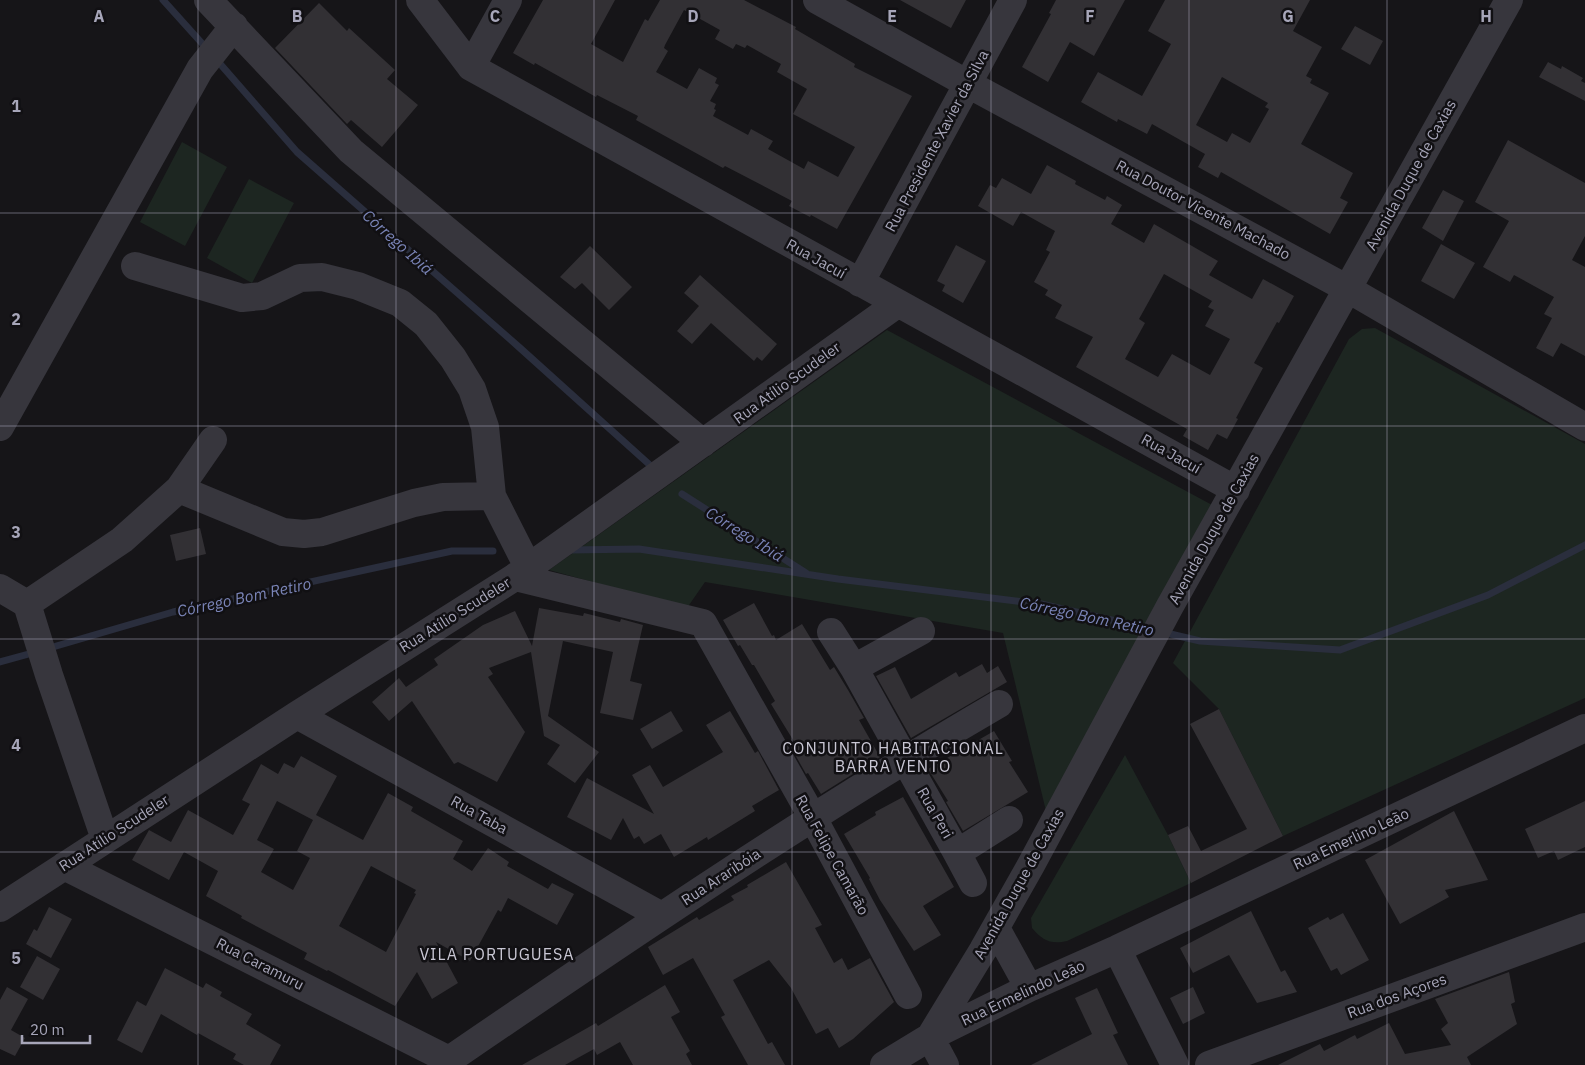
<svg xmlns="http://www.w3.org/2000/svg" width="1585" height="1065" font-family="'IBM Plex Sans',sans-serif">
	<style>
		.green { fill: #1d2621 }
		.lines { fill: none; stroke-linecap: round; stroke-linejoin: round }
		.stream { stroke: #2a2e3d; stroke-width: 7 }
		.building { fill: #323034; fill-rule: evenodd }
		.minor { stroke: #37363d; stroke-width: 28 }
		.grid { fill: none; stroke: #a7a6b9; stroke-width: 1; stroke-opacity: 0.55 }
		.labels { text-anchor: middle; stroke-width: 5; stroke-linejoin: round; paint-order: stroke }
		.street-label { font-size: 15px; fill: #a7a6b9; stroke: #111013 }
		.water-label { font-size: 16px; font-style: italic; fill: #7a84b7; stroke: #111013 }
		.neighbourhood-label { font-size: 16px; letter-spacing: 1px; fill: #c9c7d4; stroke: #111013 }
		.grid-label { font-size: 16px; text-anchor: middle; font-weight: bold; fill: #a7a6b9; stroke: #111013; stroke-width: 5; stroke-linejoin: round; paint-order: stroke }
	</style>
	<rect width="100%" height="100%" fill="#161518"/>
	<path class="green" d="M 182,142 L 227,167 L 185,246 L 140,222 Z
		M 249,179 L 294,203 L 252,283 L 207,258 Z
		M 1375,328 L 1585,444 L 1585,698 L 1283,836 L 1219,709 L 1173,663 L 1349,339 L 1362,329 Z
		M 887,330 L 1214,506 L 1046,811 L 1003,633 L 705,582 L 687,608 L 549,570 Z
		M 1125,755 L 1168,835 L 1191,883 L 1067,941 C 1051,945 1042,940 1032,928 L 1031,918 Z"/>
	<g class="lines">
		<path class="stream" d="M 163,0 L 208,50
			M 215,58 L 297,152 L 520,348 L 651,466
			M 682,494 L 806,573
			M 570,550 L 639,549 L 838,579 L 1041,604 L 1151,629
			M 1162,632 L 1200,641 L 1340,650 L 1488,595 L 1585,545
			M 46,649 L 173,612 L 452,551 L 493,551
			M 0,662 L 36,652"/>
	</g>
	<path class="building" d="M 543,0 L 615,0 L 591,44 L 623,62 L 645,19 L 648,21 L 660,0 L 744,0 L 796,27 L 795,29 L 855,64 L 854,67 L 912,96 L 837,229 L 811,215 L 810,217 L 789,206 L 792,201 L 725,166 L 723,168 L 636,120 L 638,116 L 597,95 L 596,97 L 535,63 L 534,65 L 513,53 ZM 684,10 L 720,30 L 715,39 L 733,49 L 736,44 L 745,48 L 747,45 L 781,64 L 777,72 L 807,89 L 793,114 L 855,147 L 838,177 L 808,161 L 804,169 L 768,149 L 773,141 L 751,129 L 748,135 L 713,116 L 716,110 L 714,109 L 716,104 L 710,101 L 719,85 L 715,83 L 717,78 L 699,68 L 687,89 L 656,72 L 668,51 L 664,48 L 665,45 Z
		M 900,0 L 966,0 L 951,28 Z
		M 1056,0 L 1125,0 L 1094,56 L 1070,42 L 1048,82 L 1022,67 L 1051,14 L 1049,13 Z
		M 1165,0 L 1310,0 L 1293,31 L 1322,47 L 1306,76 L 1312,79 L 1310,83 L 1329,93 L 1301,144 L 1353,173 L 1340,198 L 1348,202 L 1330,234 L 1221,172 L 1218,178 L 1198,167 L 1205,154 L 1152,124 L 1147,134 L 1118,119 L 1117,122 L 1081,102 L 1098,72 L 1142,96 L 1171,44 L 1148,31 ZM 1222,77 L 1268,103 L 1265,107 L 1269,109 L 1250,143 L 1232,133 L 1227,142 L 1196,125 Z
		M 319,3 L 347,31 L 349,28 L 395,70 L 387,79 L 418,105 L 382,147 L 351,120 L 347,124 L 275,48 Z
		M 1355,26 L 1383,41 L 1370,65 L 1341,49 Z
		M 1548,62 L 1561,69 L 1562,66 L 1583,78 L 1581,81 L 1585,83 L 1585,101 L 1539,77 Z
		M 1508,140 L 1585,183 L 1585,236 L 1572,260 L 1585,267 L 1585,356 L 1561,343 L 1553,357 L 1536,348 L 1552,318 L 1544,314 L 1554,297 L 1514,275 L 1510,282 L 1483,267 L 1509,221 L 1475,202 Z
		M 1047,165 L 1076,181 L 1075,184 L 1105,200 L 1107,196 L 1122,205 L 1111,224 L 1144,243 L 1154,224 L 1218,261 L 1209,275 L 1252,299 L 1263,279 L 1294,296 L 1279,323 L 1277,322 L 1254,363 L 1263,368 L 1236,418 L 1238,419 L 1227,439 L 1217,434 L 1208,450 L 1183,436 L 1187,429 L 1076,367 L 1093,337 L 1055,318 L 1062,305 L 1045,295 L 1048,290 L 1034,282 L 1050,252 L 1046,250 L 1055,231 L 1021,212 L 1013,226 L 978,206 L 990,185 L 996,188 L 1002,178 L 1031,194 ZM 1164,274 L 1212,301 L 1208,307 L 1214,310 L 1205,326 L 1230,339 L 1210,375 L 1172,354 L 1158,377 L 1125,359 L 1145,323 L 1139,319 Z
		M 1443,190 L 1464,201 L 1443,241 L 1422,228 Z
		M 1441,244 L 1475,263 L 1454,299 L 1421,281 Z
		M 956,245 L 986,261 L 963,303 L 942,291 L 945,285 L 937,281 Z
		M 590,246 L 632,287 L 609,310 L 582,283 L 575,289 L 560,277 Z
		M 700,275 L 777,344 L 762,361 L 757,357 L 754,361 L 711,323 L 692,344 L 677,331 L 699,306 L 684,293 Z
		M 200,528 L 206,554 L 176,561 L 170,535 Z
		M 754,603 L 772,636 L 774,635 L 776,640 L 802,624 L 830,670 L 834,667 L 848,690 L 864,718 L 859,720 L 880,757 L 821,794 L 808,773 L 806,774 L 793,751 L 798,748 L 771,704 L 775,701 L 754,665 L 752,665 L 740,645 L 738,646 L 723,620 Z
		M 539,608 L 583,616 L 584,613 L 620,622 L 621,619 L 643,625 L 630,681 L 642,684 L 633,720 L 600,713 L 613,652 L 563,641 L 548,716 L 599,752 L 575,783 L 547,764 L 560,745 L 544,736 L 531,652 L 489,668 L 493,674 L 488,677 L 525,732 L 497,782 L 458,762 L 454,764 L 412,701 L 389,721 L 372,702 L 399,678 L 406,687 L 438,665 L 434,659 L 483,625 L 515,611 L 532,646 Z
		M 982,664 L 987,673 L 998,666 L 1007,682 L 911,738 L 876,676 L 895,667 L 911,699 L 956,672 L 959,677 Z
		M 1219,709 L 1283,836 L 1191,883 L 1168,835 L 1188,826 L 1201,851 L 1247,829 L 1190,724 Z
		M 671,711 L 683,731 L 652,749 L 640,729 Z
		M 730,711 L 755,753 L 758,751 L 779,790 L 752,806 L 755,811 L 708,840 L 707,837 L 674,857 L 661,834 L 644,844 L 639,836 L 634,839 L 623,818 L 611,840 L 567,817 L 587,778 L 654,814 L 632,775 L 650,765 L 663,787 L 723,752 L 706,725 Z
		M 994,731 L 1012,761 L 1009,762 L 1028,792 L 963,831 L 946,802 L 948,801 L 928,769 Z
		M 301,756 L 337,776 L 316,815 L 363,840 L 388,793 L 413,807 L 411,811 L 463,841 L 453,859 L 472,871 L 488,848 L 509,862 L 507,866 L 548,889 L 552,883 L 574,894 L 557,925 L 508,898 L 501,912 L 498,910 L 470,961 L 436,942 L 458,983 L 432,999 L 417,972 L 395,1006 L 328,970 L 327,971 L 304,959 L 307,953 L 241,918 L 242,916 L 206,896 L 218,871 L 184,852 L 169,880 L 132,860 L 149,830 L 171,842 L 188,810 L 233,835 L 250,804 L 242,800 L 261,764 L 278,774 L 284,763 L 294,768 ZM 277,801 L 313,820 L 297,851 L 310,858 L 293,890 L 261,872 L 274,849 L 257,840 ZM 371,866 L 416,890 L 414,893 L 416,894 L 386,952 L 339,926 Z
		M 903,797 L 954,887 L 923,906 L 941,935 L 914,951 L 880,900 L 869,879 L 870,878 L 844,834 L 876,815 L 875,812 Z
		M 1585,801 L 1585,847 L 1558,860 L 1554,851 L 1538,858 L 1525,829 Z
		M 1454,811 L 1488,880 L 1445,890 L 1449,897 L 1400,924 L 1365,860 Z
		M 786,862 L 822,925 L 815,928 L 834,963 L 842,958 L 848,970 L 870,958 L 894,1002 L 853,1039 L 839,1048 L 828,1028 L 816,1034 L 791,988 L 769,960 L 733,980 L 768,1044 L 772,1042 L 785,1065 L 748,1065 L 721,1017 L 725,1015 L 693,958 L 663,975 L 648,947 L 697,917 L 699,920 L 734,900 L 731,896 L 748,887 L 747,885 Z
		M 49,907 L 72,919 L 51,958 L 26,944 L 34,929 L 37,931 Z
		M 1251,911 L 1281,972 L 1285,970 L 1297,992 L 1257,1003 L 1229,955 L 1193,973 L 1180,948 Z
		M 1343,913 L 1369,960 L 1341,975 L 1337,968 L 1331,971 L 1308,928 L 1328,917 L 1330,920 Z
		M 37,956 L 60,969 L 43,1000 L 20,987 Z
		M 165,968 L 203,988 L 206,983 L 222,992 L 220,996 L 252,1014 L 246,1024 L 281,1045 L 270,1065 L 244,1065 L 233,1059 L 236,1054 L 198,1033 L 197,1035 L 161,1014 L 142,1053 L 117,1040 L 137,1001 L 146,1006 Z
		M 1509,972 L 1515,1002 L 1511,1004 L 1517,1024 L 1467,1057 L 1471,1065 L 1278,1065 L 1320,1044 L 1324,1051 L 1355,1035 L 1357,1039 L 1389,1023 L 1405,1054 L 1451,1045 L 1441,1029 L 1448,1023 L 1435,999 Z
		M 665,985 L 680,1012 L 671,1017 L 690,1051 L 686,1054 L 692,1065 L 633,1065 L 620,1042 L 597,1055 L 594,1049 L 565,1065 L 522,1065 L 596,1023 L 598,1026 Z
		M 7,987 L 28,999 L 11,1030 L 25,1038 L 15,1056 L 0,1049 L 0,1000 Z
		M 1193,987 L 1205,1013 L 1183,1024 L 1170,998 Z
		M 1097,988 L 1118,1033 L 1113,1035 L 1128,1065 L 1031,1065 L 1092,1034 L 1075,998 Z"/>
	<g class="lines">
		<path class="minor" d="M 208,0 L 351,151 L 703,443
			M 420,0 L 471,67 L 1236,490
			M 817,0 L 968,84 L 1348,289 L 1585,427
			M 471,67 L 508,0
			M 135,266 L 242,298 L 262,296 L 300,278 L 322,277 L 358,286 L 400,303 L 426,324 L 453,358 L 472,389 L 485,427 L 492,496 L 528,567
			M 860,283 L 1013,0
			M 0,427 L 200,69 L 234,26
			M 179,489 L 283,532 L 304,534 L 322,532 L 414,503 L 443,497 L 492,496
			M 515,577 L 703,623 L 813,818 L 908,995
			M 0,588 L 27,604
			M 831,632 L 854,668 L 957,853 L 973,883
			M 854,668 L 921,631
			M 297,715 L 660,915
			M 105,839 L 49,675 L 27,604 L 122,540 L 179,489 L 213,440
			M 957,853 L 1009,820
			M 64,866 L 449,1060 L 454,1065
			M 0,908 L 297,715 L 515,577 L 897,304
			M 996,928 L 1029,988
			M 1117,949 L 1175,1065
			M 930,1037 L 983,950 L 1031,865 L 1170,606 L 1509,0
			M 930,1037 L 945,1065
			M 449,1060 C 629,937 810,814 999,704
			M 884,1065 L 930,1037 L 1029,988 L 1117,949 L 1585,728
			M 1209,1065 L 1585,927"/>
	</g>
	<path class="grid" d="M 198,0 L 198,1065M 396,0 L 396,1065M 594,0 L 594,1065M 792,0 L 792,1065M 991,0 L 991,1065M 1189,0 L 1189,1065M 1387,0 L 1387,1065M 0,213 L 1585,213M 0,426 L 1585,426M 0,639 L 1585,639M 0,852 L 1585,852"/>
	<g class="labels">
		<g class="street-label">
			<text transform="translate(937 141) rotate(-62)" y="5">Rua Presidente Xavier da Silva</text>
			<text transform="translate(1411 175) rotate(-61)" y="5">Avenida Duque de Caxias</text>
			<text transform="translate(1203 210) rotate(28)" y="5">Rua Doutor Vicente Machado</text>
			<text transform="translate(816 259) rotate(29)" y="5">Rua Jacuí</text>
			<text transform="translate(787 383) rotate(-36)" y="5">Rua Atílio Scudeler</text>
			<text transform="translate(1171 454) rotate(29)" y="5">Rua Jacuí</text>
			<text transform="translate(1214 529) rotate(-61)" y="5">Avenida Duque de Caxias</text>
			<text transform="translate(455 615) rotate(-32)" y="5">Rua Atílio Scudeler</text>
			<text transform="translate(935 813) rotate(60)" y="5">Rua Peri</text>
			<text transform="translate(479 815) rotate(29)" y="5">Rua Taba</text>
			<text transform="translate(114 833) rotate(-33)" y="5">Rua Atílio Scudeler</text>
			<text transform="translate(1351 839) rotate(-25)" y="5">Rua Emerlino Leão</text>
			<text transform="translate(832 855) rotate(61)" y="5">Rua Felipe Camarão</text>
			<text transform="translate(721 877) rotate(-33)" y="5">Rua Araribóia</text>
			<text transform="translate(1019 884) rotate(-61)" y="5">Avenida Duque de Caxias</text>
			<text transform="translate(260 964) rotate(27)" y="5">Rua Caramuru</text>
			<text transform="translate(1023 993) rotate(-25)" y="5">Rua Ermelindo Leão</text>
			<text transform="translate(1397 996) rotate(-20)" y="5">Rua dos Açores</text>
		</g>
		<g class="water-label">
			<text transform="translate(398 242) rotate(42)" y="6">Córrego Ibiá</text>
			<text transform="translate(745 534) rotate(32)" y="6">Córrego Ibiá</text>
			<text transform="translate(244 597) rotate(-12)" y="6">Córrego Bom Retiro</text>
			<text transform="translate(1087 616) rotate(12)" y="6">Córrego Bom Retiro</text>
		</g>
		<g class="neighbourhood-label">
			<text x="893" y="754">CONJUNTO HABITACIONAL<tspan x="893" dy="18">BARRA VENTO</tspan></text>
			<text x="497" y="960">VILA PORTUGUESA</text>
		</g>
	</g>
	<g class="grid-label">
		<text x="99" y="22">A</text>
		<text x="297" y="22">B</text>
		<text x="495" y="22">C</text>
		<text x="693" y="22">D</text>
		<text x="892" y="22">E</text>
		<text x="1090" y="22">F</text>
		<text x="1288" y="22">G</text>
		<text x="1486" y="22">H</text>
		<text x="16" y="112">1</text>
		<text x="16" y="325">2</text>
		<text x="16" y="538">3</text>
		<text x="16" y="751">4</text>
		<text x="16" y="964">5</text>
	</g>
	<path d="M22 1035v8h68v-8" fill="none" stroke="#a7a6b9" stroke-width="2.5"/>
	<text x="30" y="1035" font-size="15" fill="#a7a6b9" stroke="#111013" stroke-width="4" paint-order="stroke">20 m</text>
</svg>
